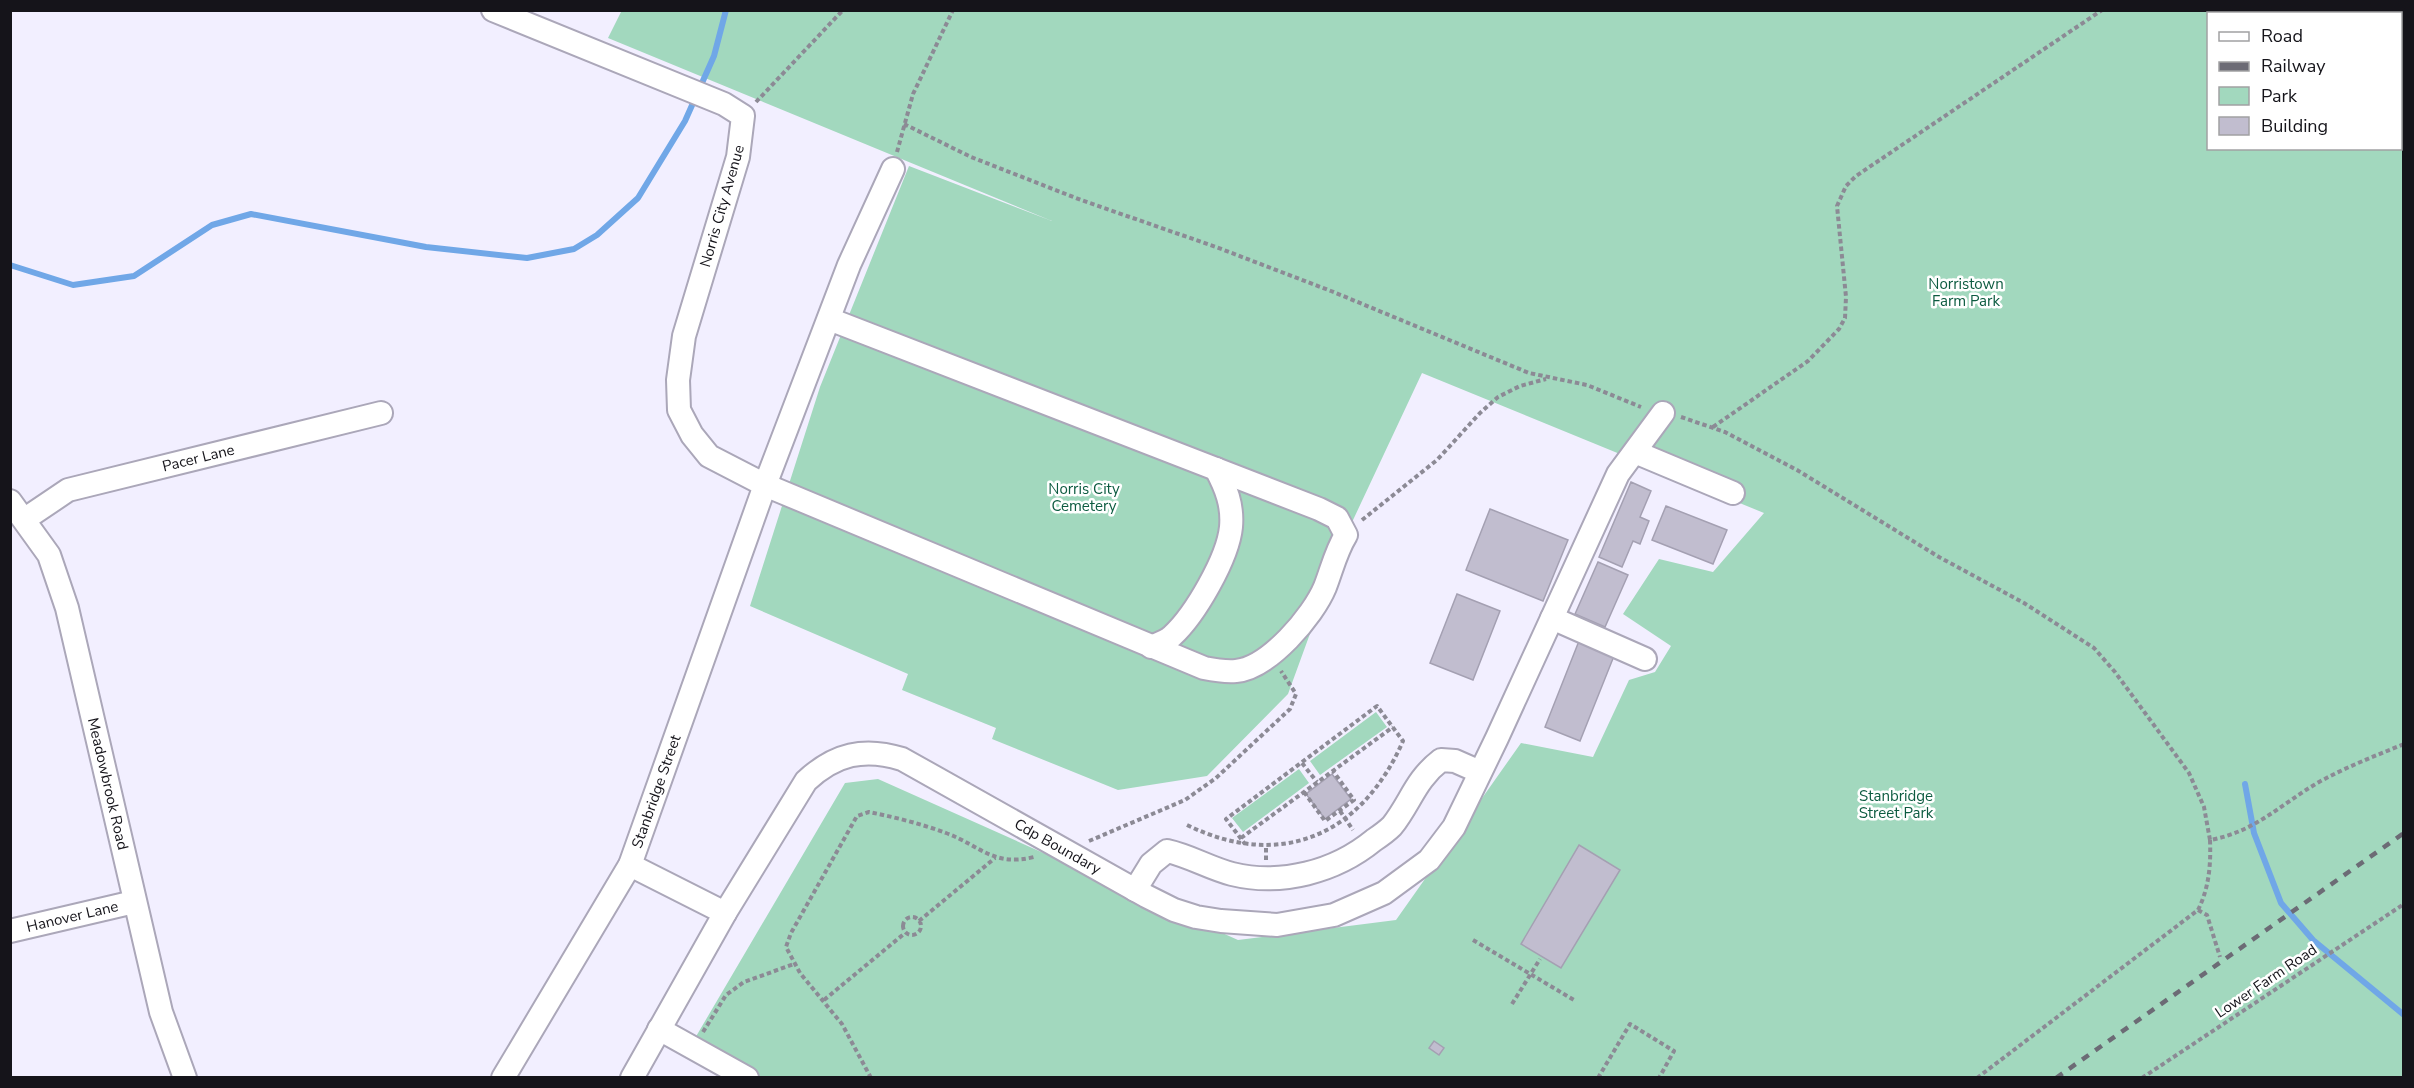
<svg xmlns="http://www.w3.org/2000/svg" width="2414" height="1088" font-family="'Nunito Sans',sans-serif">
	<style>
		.green { fill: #a2d8be; fill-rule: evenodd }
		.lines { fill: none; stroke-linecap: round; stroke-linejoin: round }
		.stream { stroke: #70a7e7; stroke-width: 6 }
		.building { fill: #c1bdcf; stroke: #a4a0b2; stroke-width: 1.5 }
		.minor-casing { stroke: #aba7b9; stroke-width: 26 }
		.path { stroke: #8c8a95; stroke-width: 4; stroke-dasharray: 4.5 3; stroke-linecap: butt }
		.minor { stroke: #fff; stroke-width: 22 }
		.rail { stroke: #6c6b75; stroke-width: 4.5; stroke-dasharray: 8 8; stroke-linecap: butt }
		.labels { text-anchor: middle; stroke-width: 5; stroke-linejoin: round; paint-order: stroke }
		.street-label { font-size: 15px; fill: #15141a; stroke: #fff }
		.park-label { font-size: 15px; fill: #0c5b40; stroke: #fff }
	</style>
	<rect width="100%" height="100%" fill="#f2efff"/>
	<path class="green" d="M 622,10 L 2403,11 L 2403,1077 L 745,1077 L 691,1045 L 845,783 L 878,779 L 1238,940 L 1396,920 L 1521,743 L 1593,757 L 1629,680 L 1655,672 L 1671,646 L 1623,614 L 1659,559 L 1713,572 L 1764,513 L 1422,373 L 1346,535 L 1288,694 L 1207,776 L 1118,790 L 992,739 L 996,728 L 902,690 L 908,674 L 750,606 L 820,387 L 909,166 L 1052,221 L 608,38 ZM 2208,14 L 2400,14 L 2400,148 L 2208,148 Z
		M 1376,712 L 1387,727 L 1320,775 L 1310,761 Z
		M 1299,769 L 1309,783 L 1243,832 L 1232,818 Z"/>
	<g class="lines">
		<path class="stream" d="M 10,265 L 73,285 L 134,276 L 212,225 L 251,214 L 426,247 L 527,258 L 574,249 L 597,235 L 638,198 L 685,121 L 714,56 L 726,10
			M 2245,784 L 2254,833 L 2281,903 L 2313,940 L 2404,1015"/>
	</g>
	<path class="building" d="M 1631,482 L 1651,491 L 1640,517 L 1649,521 L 1640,544 L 1633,541 L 1622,567 L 1599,557 Z
		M 1666,506 L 1727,530 L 1713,564 L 1652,540 Z
		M 1490,509 L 1568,540 L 1543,601 L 1466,570 Z
		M 1598,562 L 1628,575 L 1605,627 L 1575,614 Z
		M 1457,594 L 1500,611 L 1473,680 L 1430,663 Z
		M 1579,641 L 1614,656 L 1580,741 L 1545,727 Z
		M 1332,774 L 1351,799 L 1325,819 L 1306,794 Z
		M 1579,845 L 1620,870 L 1561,968 L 1521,944 Z
		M 1434,1041 L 1444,1048 L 1439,1055 L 1429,1048 Z"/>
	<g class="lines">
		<g class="minor-casing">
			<g id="minor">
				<path d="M 493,10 L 724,104 L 743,116 L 738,157 L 684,336 L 678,380 L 679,410 L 692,435 L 709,456 L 765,485 L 1204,668 C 1214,670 1225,672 1236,671 C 1269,668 1313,616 1325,587 C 1332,569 1336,551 1346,535 L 1337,518 L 1319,509 L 829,319"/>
				<path d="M 1635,452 L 1733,493"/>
				<path id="s1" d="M 10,501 L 49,555 L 67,608 L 161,1012 L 185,1078"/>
				<path id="s2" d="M 25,519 L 68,490 L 381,413"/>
				<path d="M 1552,618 L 1645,659"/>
				<path d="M 1151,647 C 1158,644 1167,641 1172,636 C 1195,615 1228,558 1231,527 C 1233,505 1226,488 1216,469"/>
				<path id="s3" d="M 630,865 L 725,913 L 806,781 C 835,754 864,747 902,759 L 1146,896 L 1174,910 L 1196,917 L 1221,921 L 1277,925 L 1334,915 L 1384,893 L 1429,860 L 1454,827 L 1497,738 L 1618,474 L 1663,413"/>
				<path d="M 1135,890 L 1151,864 L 1167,851 C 1190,856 1209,868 1232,874 C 1281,886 1335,872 1374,840 C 1380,836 1387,831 1392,826 C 1411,802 1415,780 1441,760 L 1455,761 L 1480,772"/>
				<path id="s4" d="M 10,931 L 134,902"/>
				<path d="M 659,1029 L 747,1078"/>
				<path id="s5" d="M 503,1078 L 630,865 L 765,485 L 849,265 L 893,169"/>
				<path d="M 632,1078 L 725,913"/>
			</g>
		</g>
		<path class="path" d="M 756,102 L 843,10
			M 904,124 L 971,157 L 1081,200 L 1216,247 L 1331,291 L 1529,373 L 1587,385 L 1641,407
			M 897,152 L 913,94 L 953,10
			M 1681,417 L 1725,432 L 1797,470 L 1939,557 L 2024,603 L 2094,648 L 2115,672 L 2189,773 L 2204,807 L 2210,840 C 2255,832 2281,804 2319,782 C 2346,767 2375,756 2404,744
			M 1713,427 L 1808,361 L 1839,329 L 1845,318 L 1846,297 L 1837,206 L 1846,186 L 1856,176 L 2102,10
			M 1362,520 L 1437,460 L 1480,413 L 1498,397 L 1520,386 L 1546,379
			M 1302,763 L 1317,782
			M 1304,792 L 1325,821 L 1354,800 L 1333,771
			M 1340,811 L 1353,830
			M 1187,825 C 1281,871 1362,835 1403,741 L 1377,706 L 1226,819 L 1245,844
			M 1241,838 L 1393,727
			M 1089,841 L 1185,800 L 1216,778 L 1290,709 L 1296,694 L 1281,671
			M 1266,860 L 1266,846
			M 2198,910 L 2207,915 L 2220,957
			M903 926a9 9 0 1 1 18 0a9 9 0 1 1-18 0Z
			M 919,921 L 995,858
			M 1473,940 L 1574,1000
			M 824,1000 L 905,933
			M 1512,1004 L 1540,959
			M 703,1032 L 726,995 L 744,982 L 794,964
			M 871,1078 L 842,1024 L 800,973 L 786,947 L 791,933 L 857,816 L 869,812 C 894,817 922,824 946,833 C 981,846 993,867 1034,857
			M 1598,1078 L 1630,1024 L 1674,1051 L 1659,1078
			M 1977,1078 L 2198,910 C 2209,888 2211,865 2210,840
			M 2142,1078 L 2404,904"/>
		<use href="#minor" class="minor"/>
		<path class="rail" d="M 2056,1078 L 2404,833"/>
	</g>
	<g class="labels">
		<g class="street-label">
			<text transform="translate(722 206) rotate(-74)" y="5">Norris City Avenue</text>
			<text dy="5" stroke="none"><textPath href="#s2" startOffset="186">Pacer Lane</textPath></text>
			<text dy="5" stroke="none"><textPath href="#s1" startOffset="303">Meadowbrook Road</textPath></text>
			<text dy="5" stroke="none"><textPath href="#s5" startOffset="326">Stanbridge Street</textPath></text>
			<text dy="5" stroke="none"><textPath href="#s3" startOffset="544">Cdp Boundary</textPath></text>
			<text dy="5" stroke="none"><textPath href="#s4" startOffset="64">Hanover Lane</textPath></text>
			<text transform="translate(2266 981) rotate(-34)" y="5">Lower Farm Road</text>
		</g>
		<g class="park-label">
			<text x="1966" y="289">Norristown<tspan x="1966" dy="17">Farm Park</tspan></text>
			<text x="1084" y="494">Norris City<tspan x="1084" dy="17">Cemetery</tspan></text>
			<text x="1896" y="801">Stanbridge<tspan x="1896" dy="17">Street Park</tspan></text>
		</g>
	</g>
	<rect width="2414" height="1088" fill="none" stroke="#15141a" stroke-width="24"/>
	<rect x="2207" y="12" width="195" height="138" fill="#ffffff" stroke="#a1a1a3" stroke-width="1.5"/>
	<rect x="2219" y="32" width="30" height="9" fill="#ffffff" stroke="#a1a1a3" stroke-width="1.5"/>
	<text x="2261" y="42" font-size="18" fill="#15141a">Road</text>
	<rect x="2219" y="62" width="30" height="9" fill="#6c6b75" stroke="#a1a1a3" stroke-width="1.5"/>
	<text x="2261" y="72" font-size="18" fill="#15141a">Railway</text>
	<rect x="2219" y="87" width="30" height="18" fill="#a2d8be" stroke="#a1a1a3" stroke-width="1.5"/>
	<text x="2261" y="102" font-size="18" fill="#15141a">Park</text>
	<rect x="2219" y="117" width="30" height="18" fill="#c1bdcf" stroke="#a1a1a3" stroke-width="1.5"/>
	<text x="2261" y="132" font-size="18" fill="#15141a">Building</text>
</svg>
